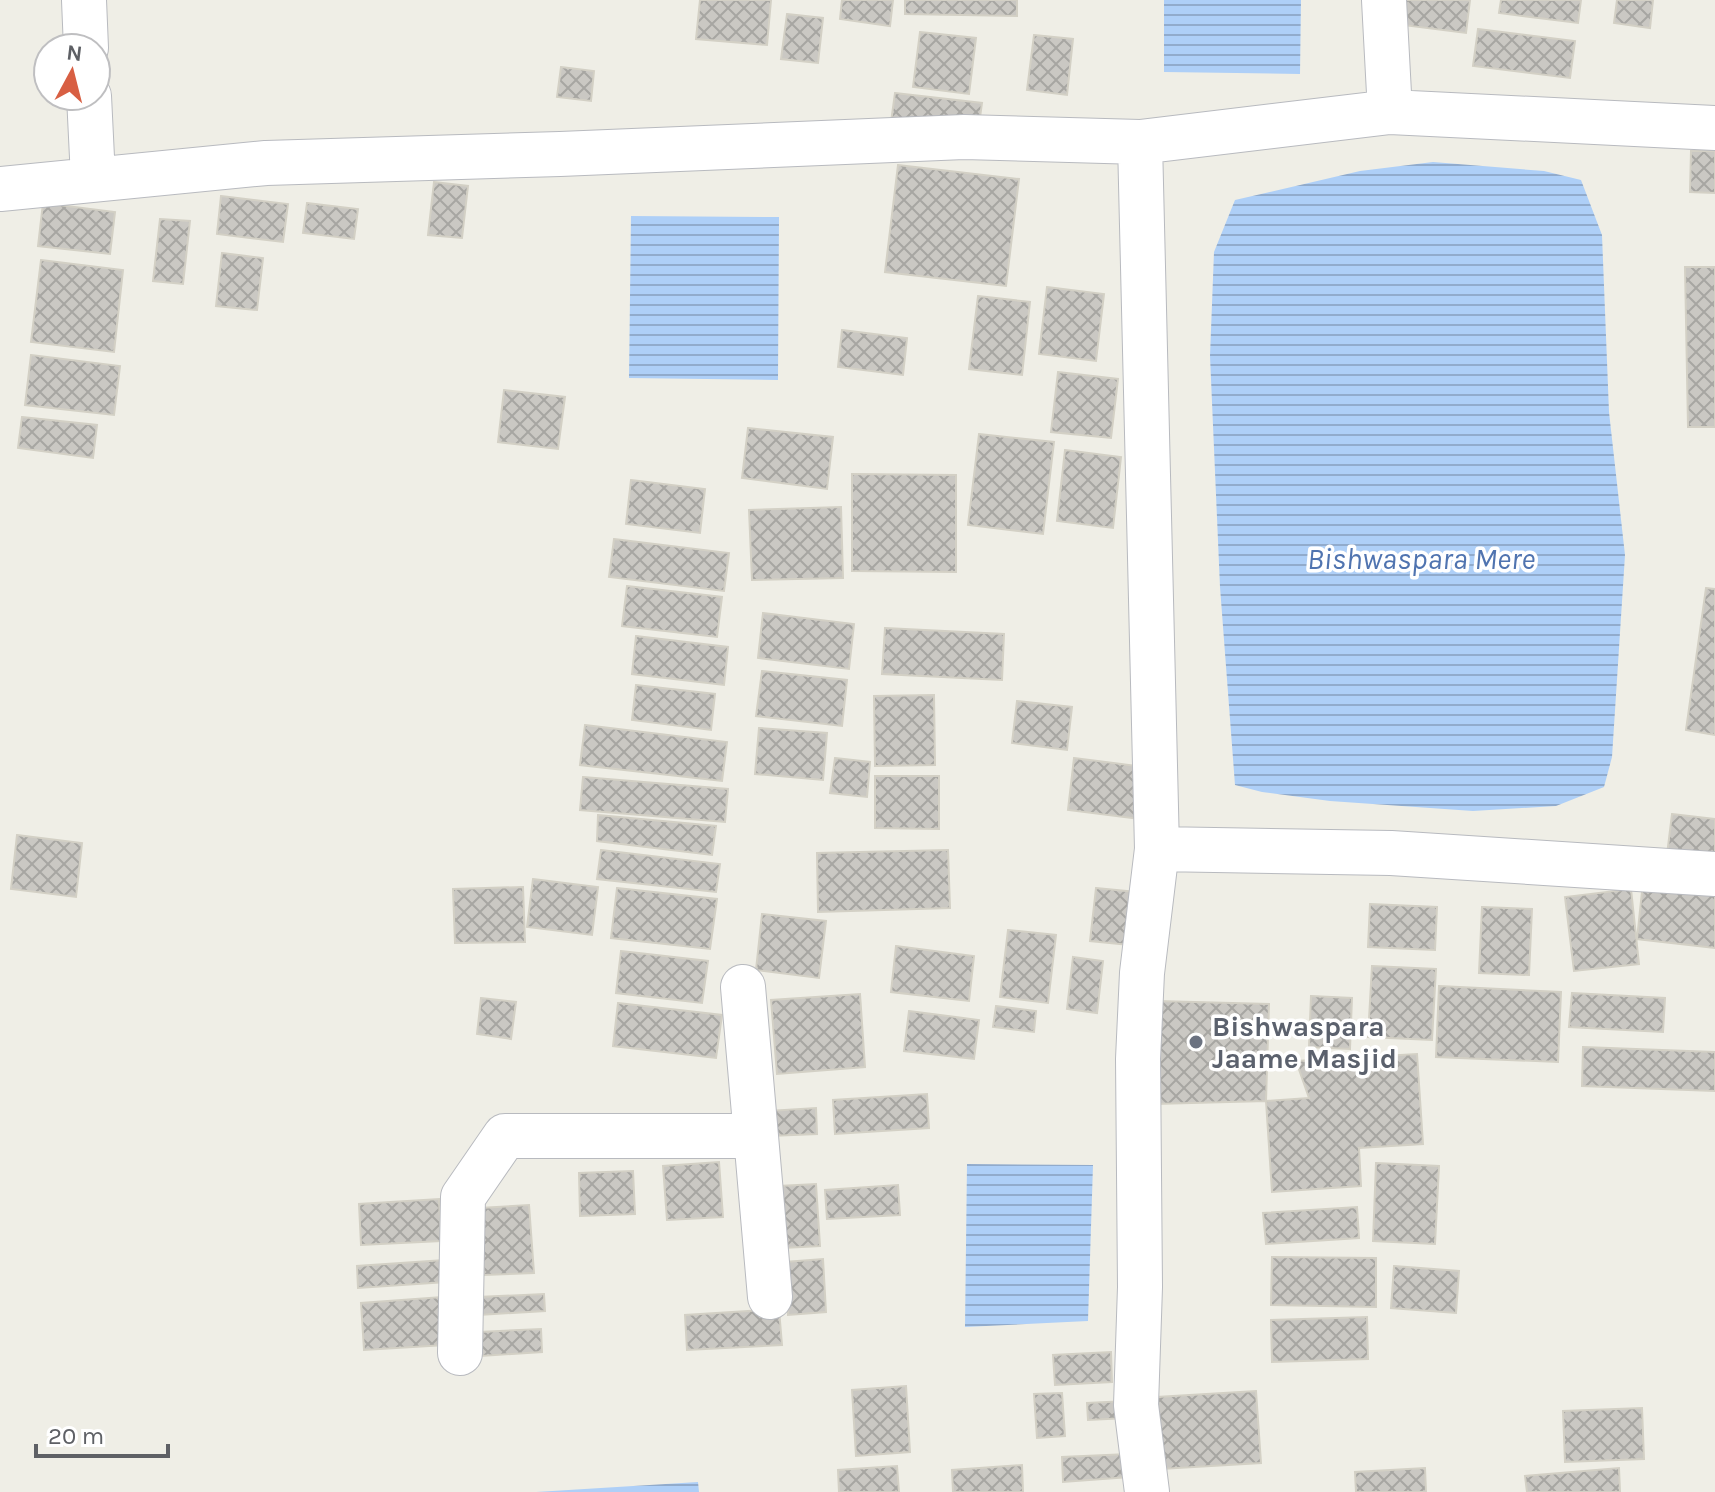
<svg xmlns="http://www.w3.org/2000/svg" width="1715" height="1492" font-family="Karla,sans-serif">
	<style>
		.water { fill: url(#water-rules) }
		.building { fill: url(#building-cross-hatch); stroke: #d3d0c5; stroke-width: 2 }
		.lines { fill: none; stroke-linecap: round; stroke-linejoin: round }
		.minor-casing { stroke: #b8babf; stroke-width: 46 }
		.minor { stroke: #fff; stroke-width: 44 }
		.worship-dot { fill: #6b7280; stroke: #fff; stroke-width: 3 }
		.labels { text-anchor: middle; stroke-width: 7; stroke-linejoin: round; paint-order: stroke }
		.worship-label { font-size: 28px; font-weight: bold; fill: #5b616d; stroke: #fff; text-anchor: start }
		.water-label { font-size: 30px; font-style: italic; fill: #5074b0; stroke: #fff }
	</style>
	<defs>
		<pattern id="water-rules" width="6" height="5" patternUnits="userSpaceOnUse" patternTransform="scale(2)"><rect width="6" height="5" fill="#aecff7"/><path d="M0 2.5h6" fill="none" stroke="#91abcc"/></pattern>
		<pattern id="building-cross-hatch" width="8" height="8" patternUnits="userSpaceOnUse" patternTransform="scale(2)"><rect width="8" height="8" fill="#cac8c3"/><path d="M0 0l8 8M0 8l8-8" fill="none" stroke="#a7a6a2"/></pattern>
	</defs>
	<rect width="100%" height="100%" fill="#efeee6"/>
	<path class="water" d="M 1164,0 L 1301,0 L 1300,74 L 1164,72 Z
		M 1433,162 L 1544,171 L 1581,180 L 1602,235 L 1609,412 L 1625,555 L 1612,757 L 1604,787 L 1556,806 L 1473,811 L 1330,801 L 1262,792 L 1235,785 L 1220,587 L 1210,356 L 1214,252 L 1235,200 L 1360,171 Z
		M 631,216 L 779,217 L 778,380 L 629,378 Z
		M 967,1164 L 1093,1165 L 1088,1321 L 965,1327 Z
		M 698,1482 L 699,1492 L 536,1492 Z"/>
	<path class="building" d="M 700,0 L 771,0 L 767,45 L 696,39 Z
		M 842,0 L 893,0 L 890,26 L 840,19 Z
		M 905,0 L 1017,0 L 1017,16 L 905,14 Z
		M 1399,0 L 1470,0 L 1466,33 L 1395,24 Z
		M 1501,0 L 1581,0 L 1578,23 L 1499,13 Z
		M 1617,0 L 1653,0 L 1650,28 L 1614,23 Z
		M 787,14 L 823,18 L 818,63 L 781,59 Z
		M 1478,29 L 1575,41 L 1570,78 L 1473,66 Z
		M 920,32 L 976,38 L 969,94 L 913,87 Z
		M 1034,35 L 1073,39 L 1067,95 L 1027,90 Z
		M 561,67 L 594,71 L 591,101 L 557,97 Z
		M 895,93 L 982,103 L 978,132 L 891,122 Z
		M 1691,151 L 1715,151 L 1715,193 L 1690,192 Z
		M 898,165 L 1019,179 L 1006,286 L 885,272 Z
		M 434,182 L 468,186 L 462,238 L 428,235 Z
		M 221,196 L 288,204 L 283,242 L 217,234 Z
		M 43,203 L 115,212 L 110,254 L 38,246 Z
		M 307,203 L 358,209 L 354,239 L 303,233 Z
		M 160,219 L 190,221 L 183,284 L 153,281 Z
		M 222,253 L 263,258 L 257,310 L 216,306 Z
		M 41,260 L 123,270 L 114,352 L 31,342 Z
		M 1685,267 L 1715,267 L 1715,427 L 1688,427 Z
		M 1047,287 L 1104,294 L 1096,361 L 1039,354 Z
		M 978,296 L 1030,302 L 1022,375 L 969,369 Z
		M 842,330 L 907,338 L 903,375 L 838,367 Z
		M 31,355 L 120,366 L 114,415 L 25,405 Z
		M 1058,372 L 1118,379 L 1111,438 L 1051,432 Z
		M 504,390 L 565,397 L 558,449 L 498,442 Z
		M 22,417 L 97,425 L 93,458 L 18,448 Z
		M 748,428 L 833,437 L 827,489 L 742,478 Z
		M 979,434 L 1054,442 L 1043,534 L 968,525 Z
		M 1065,450 L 1121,457 L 1113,528 L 1057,521 Z
		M 852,474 L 956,475 L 956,572 L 852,571 Z
		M 631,480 L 705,489 L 700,533 L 626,524 Z
		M 841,507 L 843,578 L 752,580 L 749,510 Z
		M 614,539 L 729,553 L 724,591 L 609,577 Z
		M 627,586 L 722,597 L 717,637 L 622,626 Z
		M 1706,588 L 1715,589 L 1715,735 L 1686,730 Z
		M 763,613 L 854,624 L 849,669 L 758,658 Z
		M 885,628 L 1004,634 L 1002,680 L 882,674 Z
		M 636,636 L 728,647 L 724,685 L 632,674 Z
		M 762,671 L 847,680 L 842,726 L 756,716 Z
		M 636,685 L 715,694 L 711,730 L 632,720 Z
		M 934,695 L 935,765 L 875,766 L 874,696 Z
		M 1017,701 L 1072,707 L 1067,750 L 1012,743 Z
		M 585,725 L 727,742 L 722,781 L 580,765 Z
		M 759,728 L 827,733 L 823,780 L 755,774 Z
		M 835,758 L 870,762 L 867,797 L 830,793 Z
		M 1074,758 L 1145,767 L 1139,819 L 1068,810 Z
		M 875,776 L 939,776 L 939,829 L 875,828 Z
		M 583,777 L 728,789 L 725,822 L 580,810 Z
		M 1672,814 L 1715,819 L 1715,869 L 1666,863 Z
		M 598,815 L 716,826 L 712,855 L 597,841 Z
		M 17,835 L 82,843 L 76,897 L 11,889 Z
		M 601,850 L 720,864 L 716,892 L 597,879 Z
		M 948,850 L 950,908 L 818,912 L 817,853 Z
		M 533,879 L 598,887 L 592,935 L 527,927 Z
		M 1643,882 L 1715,890 L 1715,948 L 1637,939 Z
		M 523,887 L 525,942 L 455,943 L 453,889 Z
		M 617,888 L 717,899 L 710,949 L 611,938 Z
		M 1096,888 L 1136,892 L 1129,945 L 1090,941 Z
		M 1631,889 L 1639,964 L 1574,971 L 1565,897 Z
		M 1370,904 L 1437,907 L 1435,950 L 1368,947 Z
		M 1482,907 L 1532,909 L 1529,975 L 1479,973 Z
		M 762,914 L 826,921 L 819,978 L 756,970 Z
		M 1008,930 L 1056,935 L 1048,1003 L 1000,997 Z
		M 896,946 L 974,956 L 969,1001 L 891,992 Z
		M 621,951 L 708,961 L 702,1003 L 616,993 Z
		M 1073,957 L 1103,961 L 1097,1013 L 1067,1009 Z
		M 1372,966 L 1436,969 L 1432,1040 L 1368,1037 Z
		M 1439,986 L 1561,992 L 1558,1062 L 1436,1057 Z
		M 1572,993 L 1665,998 L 1663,1032 L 1569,1027 Z
		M 860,994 L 865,1067 L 777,1074 L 771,1000 Z
		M 1311,996 L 1352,998 L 1350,1049 L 1309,1047 Z
		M 481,998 L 516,1002 L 511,1039 L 477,1034 Z
		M 1157,1001 L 1269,1004 L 1266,1101 L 1155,1104 Z
		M 618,1003 L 722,1015 L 716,1058 L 613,1046 Z
		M 996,1006 L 1036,1011 L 1034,1032 L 993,1027 Z
		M 909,1011 L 979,1020 L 974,1059 L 904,1051 Z
		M 1583,1047 L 1715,1052 L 1715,1091 L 1582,1086 Z
		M 1417,1054 L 1423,1144 L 1359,1148 L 1361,1186 L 1272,1192 L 1266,1101 L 1309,1098 L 1296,1061 Z
		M 927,1094 L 929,1128 L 835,1134 L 833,1100 Z
		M 816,1108 L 817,1134 L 770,1136 L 769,1111 Z
		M 719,1162 L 723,1217 L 667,1220 L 663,1166 Z
		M 1376,1163 L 1439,1166 L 1435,1244 L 1373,1241 Z
		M 633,1171 L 635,1214 L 580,1216 L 579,1173 Z
		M 816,1184 L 820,1246 L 783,1248 L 779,1186 Z
		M 898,1185 L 900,1215 L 827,1219 L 825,1190 Z
		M 439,1199 L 441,1241 L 361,1245 L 359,1204 Z
		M 529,1205 L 534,1273 L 484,1275 L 480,1208 Z
		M 1357,1207 L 1359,1238 L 1266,1244 L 1263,1213 Z
		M 1272,1257 L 1376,1258 L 1376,1307 L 1271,1305 Z
		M 823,1259 L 826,1312 L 788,1315 L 785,1262 Z
		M 444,1260 L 446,1282 L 358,1288 L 357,1266 Z
		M 1394,1266 L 1459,1271 L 1456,1313 L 1391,1308 Z
		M 544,1294 L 545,1311 L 479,1315 L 478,1297 Z
		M 442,1297 L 445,1345 L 364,1350 L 361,1303 Z
		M 779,1309 L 782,1345 L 687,1350 L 685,1315 Z
		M 1367,1317 L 1368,1359 L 1272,1362 L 1271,1320 Z
		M 541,1329 L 542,1352 L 481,1356 L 479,1332 Z
		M 1111,1352 L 1112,1382 L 1055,1385 L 1053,1355 Z
		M 906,1386 L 910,1452 L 856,1456 L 852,1390 Z
		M 1256,1391 L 1261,1463 L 1161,1469 L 1157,1397 Z
		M 1062,1393 L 1065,1436 L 1037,1438 L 1034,1394 Z
		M 1127,1401 L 1127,1418 L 1088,1420 L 1087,1403 Z
		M 1642,1408 L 1644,1459 L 1565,1462 L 1563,1411 Z
		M 1128,1454 L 1129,1477 L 1063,1482 L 1062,1457 Z
		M 1022,1465 L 1023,1492 L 953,1492 L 952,1470 Z
		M 897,1466 L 899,1492 L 839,1492 L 838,1470 Z
		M 1425,1468 L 1426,1492 L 1356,1492 L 1355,1472 Z
		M 1619,1468 L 1620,1492 L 1527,1492 L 1525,1476 Z"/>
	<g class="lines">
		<g class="minor-casing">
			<path id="minor" d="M 84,0 L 86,48
				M 1384,0 L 1390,112 L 1715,128
				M 89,96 L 93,178
				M 0,189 L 266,163 L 560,154 L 964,137 L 1140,142
				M 1157,849 L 1391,853 L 1715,874
				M 743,987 L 770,1297
				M 460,1353 L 463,1197 L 505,1136 L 756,1136
				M 1147,1492 L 1136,1405 L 1140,1287 L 1138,1059 L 1142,973 L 1157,849 L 1140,142 L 1390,112"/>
		</g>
		<use href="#minor" class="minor"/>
	</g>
	<circle class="worship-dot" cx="1196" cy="1042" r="8"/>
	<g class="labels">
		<g class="worship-label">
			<text x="1212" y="1036">Bishwaspara<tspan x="1212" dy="32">Jaame Masjid</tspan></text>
		</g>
		<g class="water-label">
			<text x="1421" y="569">Bishwaspara Mere</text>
		</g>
	</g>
	<g transform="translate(72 72) rotate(7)"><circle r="38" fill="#ffffff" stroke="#bfbfc1" stroke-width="2"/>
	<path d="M0-6L14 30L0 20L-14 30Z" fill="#d85f43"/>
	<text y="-12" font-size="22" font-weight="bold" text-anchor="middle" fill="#5e6065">N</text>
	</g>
	<path d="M36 1444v12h132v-12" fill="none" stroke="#5e6065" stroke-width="4"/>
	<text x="48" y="1444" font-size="24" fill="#5e6065" stroke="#ffffff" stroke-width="6" paint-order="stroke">20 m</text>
</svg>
